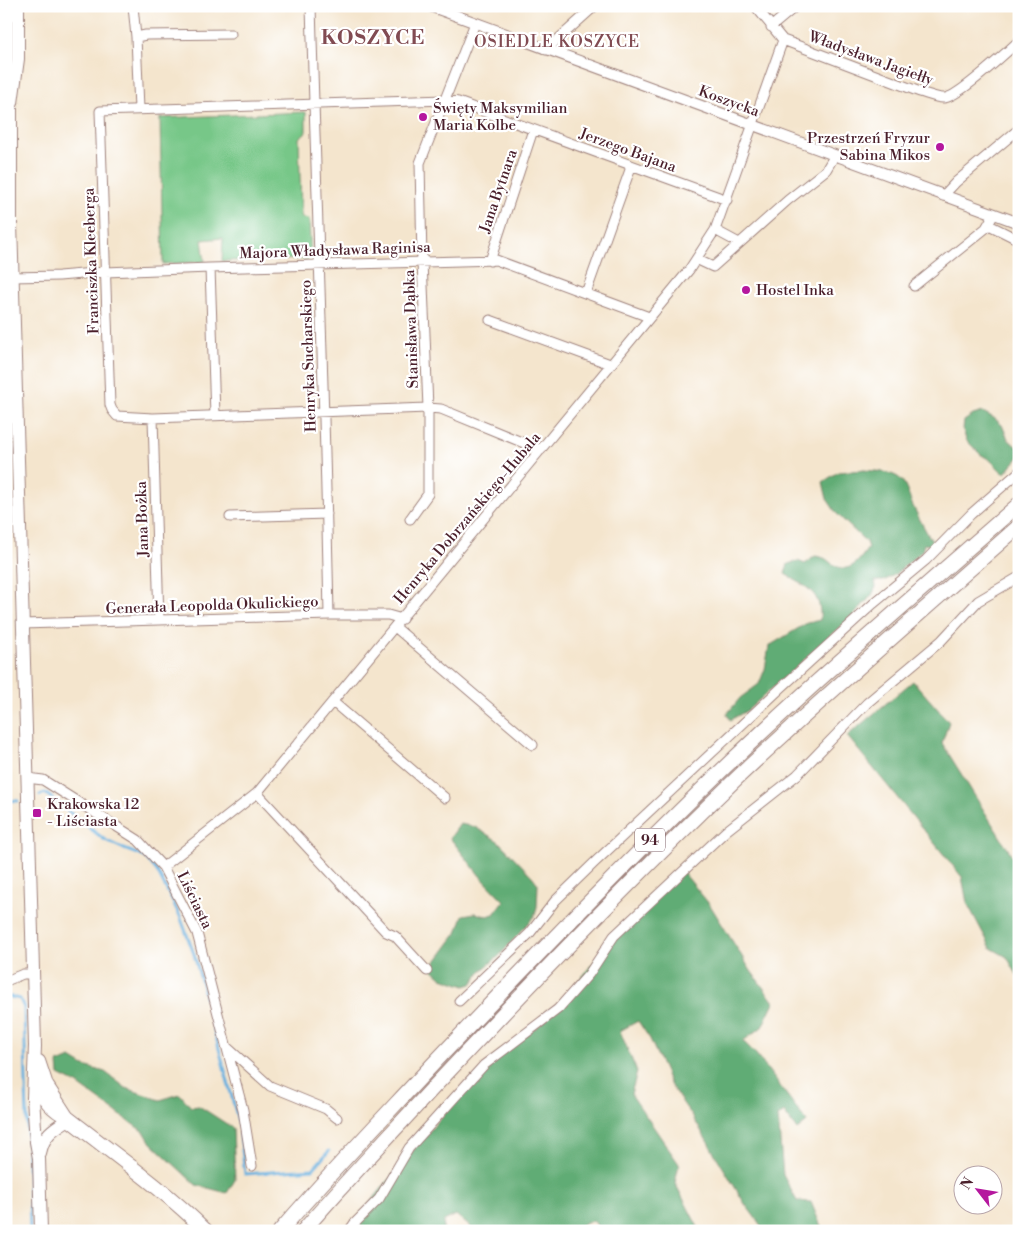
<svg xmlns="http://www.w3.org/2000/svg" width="1025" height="1237" font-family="'Libre Bodoni',serif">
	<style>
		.green { fill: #77c788; stroke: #60735a }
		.forest { fill: #61ac74; stroke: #566650 }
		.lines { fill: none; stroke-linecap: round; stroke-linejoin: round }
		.stream { stroke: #67b0df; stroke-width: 3 }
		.minor-casing { stroke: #9f827c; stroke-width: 11 }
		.tertiary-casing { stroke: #9f827c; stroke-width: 12 }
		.secondary-casing { stroke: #9f827c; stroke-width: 14 }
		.primary-casing { stroke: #9f827c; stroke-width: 16 }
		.minor { stroke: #fff; stroke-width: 9 }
		.tertiary { stroke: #fff; stroke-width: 10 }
		.secondary { stroke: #fff; stroke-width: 12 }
		.primary { stroke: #fff; stroke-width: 14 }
		.poi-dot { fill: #b5179e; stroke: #fff; stroke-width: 2 }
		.labels { text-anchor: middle; stroke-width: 4.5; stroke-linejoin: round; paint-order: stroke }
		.shield { fill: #fff; stroke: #80626b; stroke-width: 1 }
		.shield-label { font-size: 14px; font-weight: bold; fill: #4a1f2b }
		.street-label { font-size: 15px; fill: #4a1f2b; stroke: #fff }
		.poi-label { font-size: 15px; fill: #4a1f2b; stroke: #fff; text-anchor: start }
		.neighbourhood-label { font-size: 16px; letter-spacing: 1px; fill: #814b52; stroke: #fff }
		.district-label { font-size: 20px; font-weight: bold; letter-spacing: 1px; fill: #814b52; stroke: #fff }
	</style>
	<rect width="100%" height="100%" fill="#fff"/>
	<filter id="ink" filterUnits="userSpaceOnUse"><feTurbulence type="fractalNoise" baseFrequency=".02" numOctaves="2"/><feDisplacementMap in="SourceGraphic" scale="10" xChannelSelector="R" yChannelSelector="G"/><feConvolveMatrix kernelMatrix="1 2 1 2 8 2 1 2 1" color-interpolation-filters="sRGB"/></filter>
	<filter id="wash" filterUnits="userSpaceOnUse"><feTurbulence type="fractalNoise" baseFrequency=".0096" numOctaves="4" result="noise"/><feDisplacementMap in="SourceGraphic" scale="20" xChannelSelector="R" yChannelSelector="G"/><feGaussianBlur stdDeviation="1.12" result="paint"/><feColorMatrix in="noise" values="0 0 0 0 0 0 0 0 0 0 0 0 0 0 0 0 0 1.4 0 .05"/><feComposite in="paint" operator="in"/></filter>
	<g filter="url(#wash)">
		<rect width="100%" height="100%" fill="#f4e5cd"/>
		<path class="green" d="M 306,112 L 306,132 L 299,138 L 301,214 L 302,218 L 309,219 L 311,259 L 222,261 L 223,238 L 202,240 L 205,262 L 163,264 L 160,118 Z"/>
		<path class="forest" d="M 983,412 L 994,418 L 1002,425 L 1008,439 L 1019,449 L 1019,457 L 1004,474 L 990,460 L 980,454 L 966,440 L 963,429 L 964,421 L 973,415 Z
			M 864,470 C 874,471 886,471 896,476 C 907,481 908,496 913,506 C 919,518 925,530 932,541 L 929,545 L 924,544 L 922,551 L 894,575 L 884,581 L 875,581 L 876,587 L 872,595 L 854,615 L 748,710 L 730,720 L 727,714 L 740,698 L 759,684 L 765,669 L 769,646 L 807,623 L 820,620 C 822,592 806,587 785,574 L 788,564 L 798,561 L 805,564 L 815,556 C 829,558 825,560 836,566 C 851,574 861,558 868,548 L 866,542 L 837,514 L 827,499 L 823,482 L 838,472 Z
			M 913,681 L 949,722 L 942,743 L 1019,867 L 1019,978 L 1007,957 L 991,948 L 967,903 L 962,877 L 847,736 Z
			M 460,824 L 475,827 L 498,841 L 532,876 L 538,884 L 537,907 L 534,917 L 499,956 L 481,971 L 472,984 L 465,986 L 442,978 L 431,968 L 457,933 L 463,915 L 475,913 L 487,916 L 494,914 L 504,901 L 480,876 L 450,838 Z
			M 683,872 L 710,905 L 751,971 L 774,1002 L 762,1027 L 743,1041 L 756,1054 L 807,1122 L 797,1130 L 784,1112 L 778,1117 L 783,1175 L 797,1201 L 811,1202 L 823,1231 L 765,1231 L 745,1204 L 692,1116 L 671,1086 L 650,1039 L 638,1021 L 620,1031 L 637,1072 L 631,1094 L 679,1164 L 675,1183 L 700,1231 L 601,1231 L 593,1220 L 571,1231 L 475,1231 L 456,1215 L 444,1221 L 443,1231 L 347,1231 L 404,1161 L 478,1074 L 548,1018 L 606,947 Z
			M 71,1058 L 84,1066 L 105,1072 L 126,1088 L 160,1100 L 180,1094 L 191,1107 L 199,1106 L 233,1128 L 235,1180 L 227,1193 L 196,1185 L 151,1143 L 145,1133 L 77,1084 L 59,1075 L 58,1063 Z"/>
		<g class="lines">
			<path class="stream" d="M 40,795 L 45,793 L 105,840 L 124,849 L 145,857 L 157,871 L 180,916 L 194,954 L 239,1124 L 245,1174 L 313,1169 L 329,1151
				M 6,800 L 18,801
				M 6,996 L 20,999 L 24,1008 L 30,1231"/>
		</g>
	</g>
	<g filter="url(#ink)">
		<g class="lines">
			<g class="minor-casing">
				<path id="minor" d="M 133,6 L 136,37 L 139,109
					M 311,6 C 317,209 325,412 329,615
					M 755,6 L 783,40 L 920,92 C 927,94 936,98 943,98 C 957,99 1006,52 1019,41
					M 771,27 L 796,6
					M 136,37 L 146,35 L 231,34
					M 546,50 L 595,6
					M 943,196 L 956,182 L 1019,129
					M 989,225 L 1019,240
					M 715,230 L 739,243
					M 696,259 L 713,267 L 788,200 L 826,170 L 835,155
					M 490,261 L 533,130
					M 210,268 L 215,415
					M 12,277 L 59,276 L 105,272 L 210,268 L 496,260 L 649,317
					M 914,286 L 986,228 L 994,214
					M 586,293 L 631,167
					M 490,320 L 610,364
					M 153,418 L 159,620
					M 541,450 L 441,409 L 428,408 L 153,418 L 117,416 L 112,410 L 110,405 L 100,111 L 446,100 L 458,102 L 727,200
					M 230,517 L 327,514
					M 410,519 L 428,494 L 428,408 L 422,261 L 420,163 L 475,23
					M 22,624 L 329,615 L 388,615 L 402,619
					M 395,627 L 533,745
					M 333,702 L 445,798
					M 27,778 L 43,780 L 138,840 L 163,867 L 197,933 L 243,1110 L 252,1166
					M 257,793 L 386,932 L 395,936 L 427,971
					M 163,867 L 257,793 L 689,270 L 715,230 L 783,40
					M 6,981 L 23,974 L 33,974
					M 459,1001 L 530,933 L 555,901 L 594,863 L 781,688 L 873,604 L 926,560 L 971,514 L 1019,472
					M 228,1048 L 270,1086 L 326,1109 L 337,1118
					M 349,1231 L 354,1224 L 379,1199 L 409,1148 L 484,1065 L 558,1009 L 589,974 L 614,936 L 726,831 L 797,775 L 867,703 L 941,641 L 978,601 L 1019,577"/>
			</g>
			<g class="tertiary-casing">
				<path id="tertiary" d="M 430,6 L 1019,223"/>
			</g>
			<g class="secondary-casing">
				<path id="secondary" d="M 6,84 L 11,108 L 11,223 L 32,933 L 35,1046 L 33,1098 L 36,1142 L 39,1158 L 41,1231
					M 12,103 L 18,59 L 18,6
					M 39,1061 L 47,1085 L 69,1119
					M 36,1081 C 42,1100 51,1110 69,1119
					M 40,1153 C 44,1134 53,1129 69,1119"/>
			</g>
			<g class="primary-casing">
				<path id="primary" d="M 69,1119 C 115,1155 164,1189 206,1231
					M 280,1231 C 330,1173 383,1118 435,1062 C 530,962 625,863 724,768 C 819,677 920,591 1019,504
					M 303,1231 C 345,1182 389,1136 432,1089 C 531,983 632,879 736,779 C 828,692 924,610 1019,526"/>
			</g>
			<use href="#minor" class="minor"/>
			<use href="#tertiary" class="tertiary"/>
			<use href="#secondary" class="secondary"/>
			<use href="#primary" class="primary"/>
		</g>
	</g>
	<g class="poi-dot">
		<circle cx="423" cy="117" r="5"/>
		<circle cx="940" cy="147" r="5"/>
		<circle cx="746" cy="290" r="5"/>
		<rect x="32" y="808" width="10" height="10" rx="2.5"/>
	</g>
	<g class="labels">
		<rect class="shield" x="635" y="828.5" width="30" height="23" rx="4"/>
		<g class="shield-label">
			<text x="650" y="845">94</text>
		</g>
		<g class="street-label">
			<text transform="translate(871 58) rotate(20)" y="5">Władysława Jagiełły</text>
			<text transform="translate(729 101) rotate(20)" y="5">Koszycka</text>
			<text transform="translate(628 150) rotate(20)" y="5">Jerzego Bajana</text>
			<text transform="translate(498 191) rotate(-71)" y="5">Jana Bytnara</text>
			<text transform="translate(335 250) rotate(-2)" y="5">Majora Władysława Raginisa</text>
			<text transform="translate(91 261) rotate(-92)" y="5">Franciszka Kleeberga</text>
			<text transform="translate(411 329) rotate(-92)" y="5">Stanisława Dąbka</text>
			<text transform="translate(308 356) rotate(-92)" y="5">Henryka Sucharskiego</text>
			<text transform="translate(467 518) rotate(-50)" y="5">Henryka Dobrzańskiego-Hubala</text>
			<text transform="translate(142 519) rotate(-92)" y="5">Jana Bożka</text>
			<text transform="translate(212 605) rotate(-2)" y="5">Generała Leopolda Okulickiego</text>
			<text transform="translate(195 900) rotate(64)" y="5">Liściasta</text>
		</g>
		<g class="poi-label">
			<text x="433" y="113">Święty Maksymilian<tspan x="433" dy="17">Maria Kolbe</tspan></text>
			<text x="930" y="143" text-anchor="end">Przestrzeń Fryzur<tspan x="930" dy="17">Sabina Mikos</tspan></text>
			<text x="756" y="295">Hostel Inka</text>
			<text x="47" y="809">Krakowska 12<tspan x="47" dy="17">- Liściasta</tspan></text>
		</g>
		<g class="neighbourhood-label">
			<text x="557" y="47">OSIEDLE KOSZYCE</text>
		</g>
		<g class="district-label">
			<text x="373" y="44">KOSZYCE</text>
		</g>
	</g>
	<rect width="1025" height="1237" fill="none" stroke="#fff" stroke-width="25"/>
	<g transform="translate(978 1190) rotate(301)"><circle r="24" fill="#ffffff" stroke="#b7a5aa"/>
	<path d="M0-4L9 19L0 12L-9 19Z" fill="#b5179e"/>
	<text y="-8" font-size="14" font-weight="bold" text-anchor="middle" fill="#4a1f2b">N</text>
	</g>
</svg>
